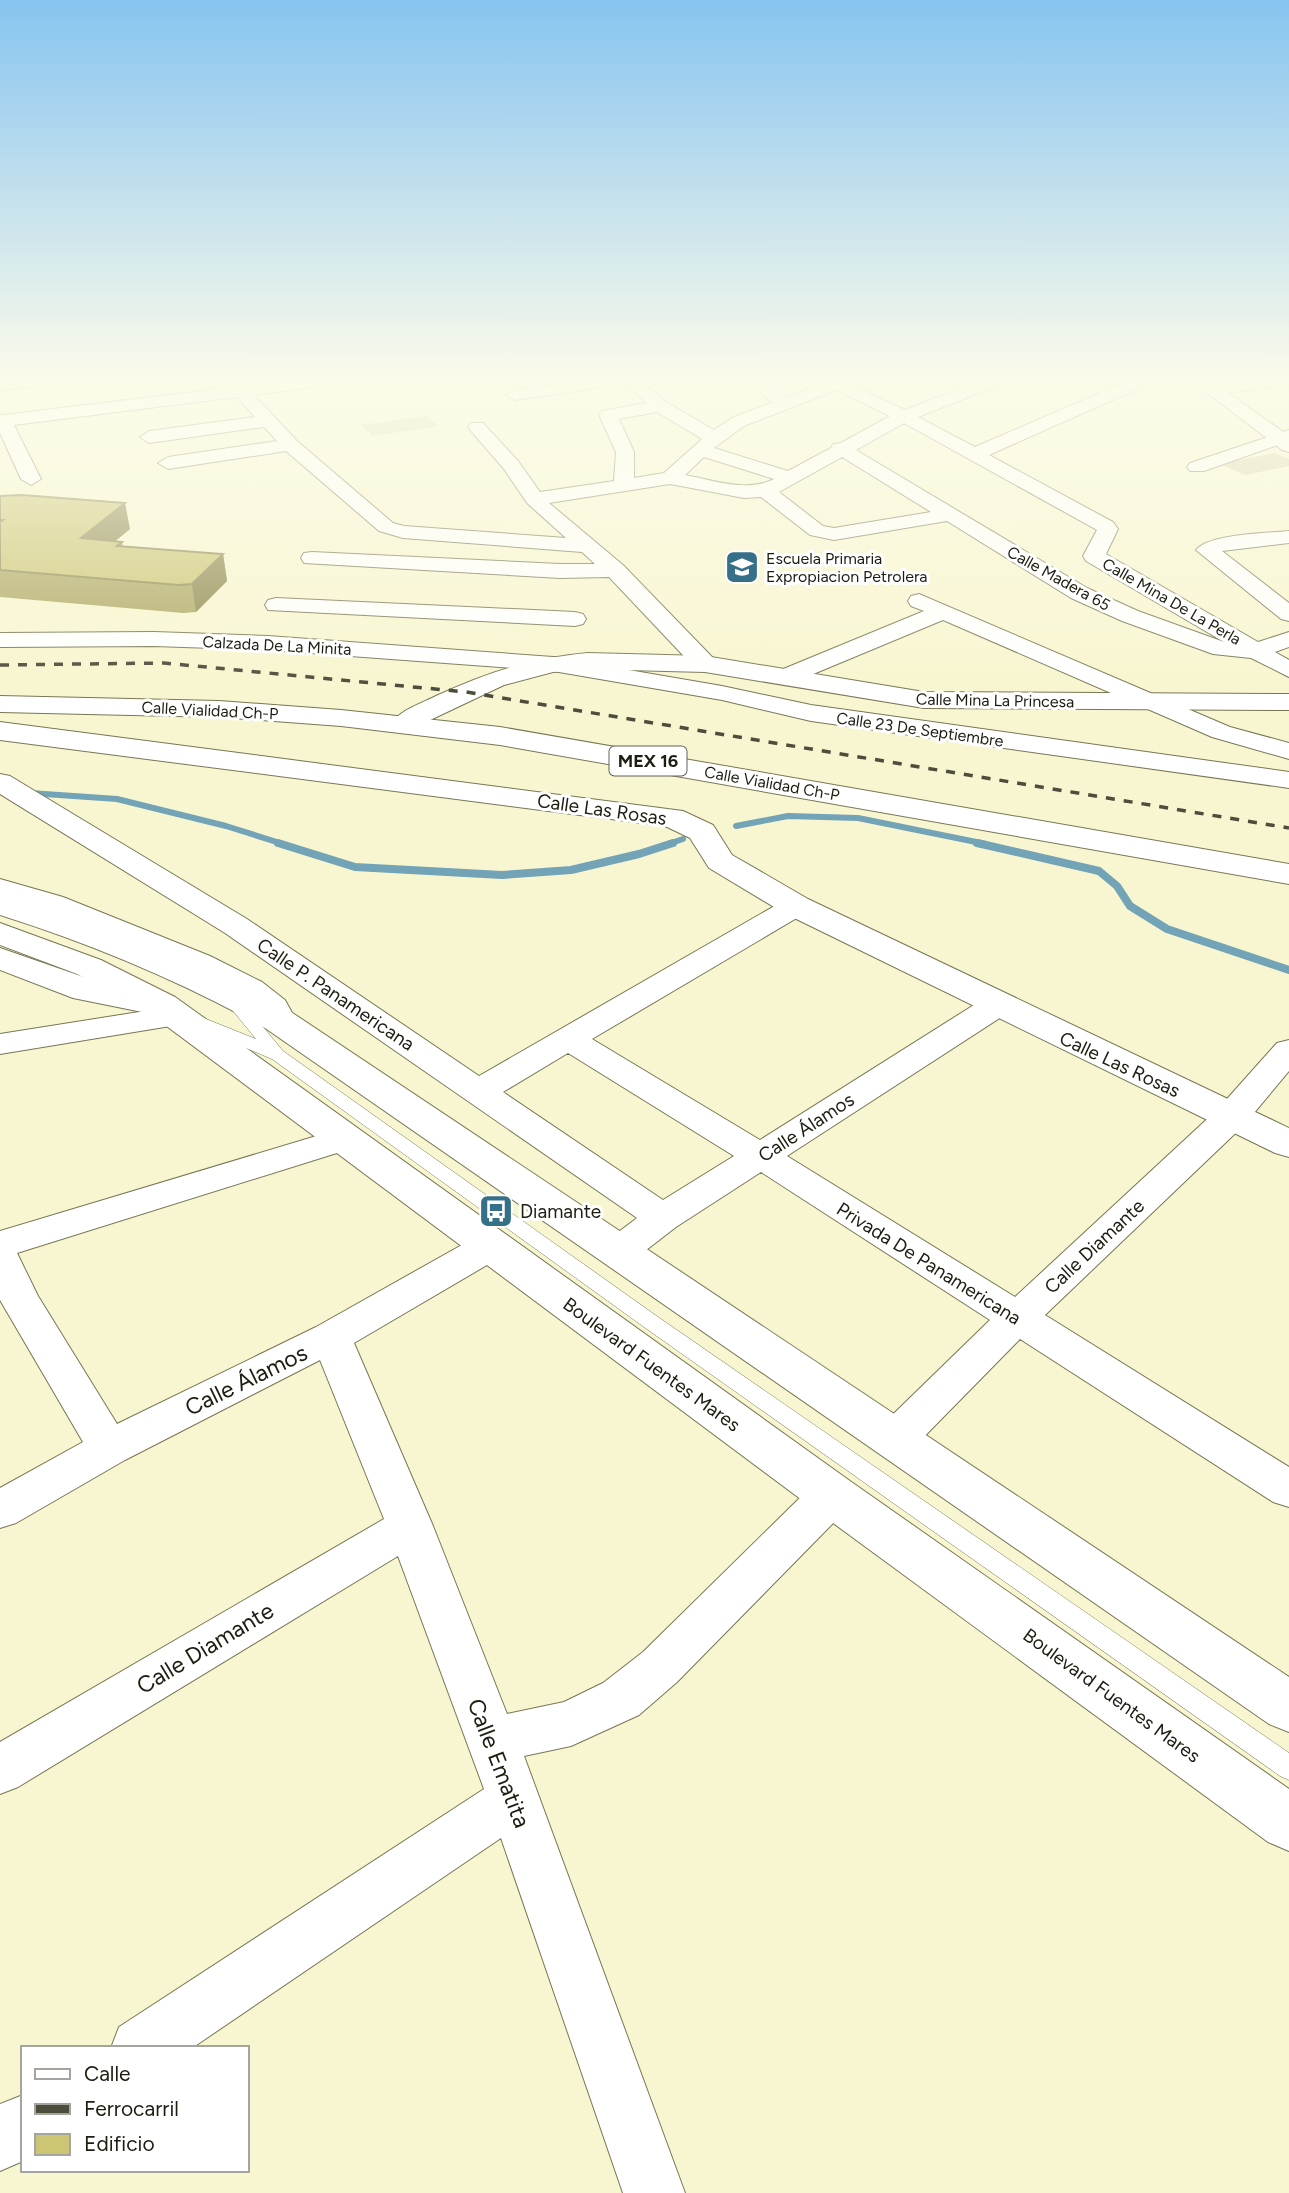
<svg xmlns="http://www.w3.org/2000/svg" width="1289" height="2193" font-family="Figtree,sans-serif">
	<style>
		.green { fill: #d4d2a3 }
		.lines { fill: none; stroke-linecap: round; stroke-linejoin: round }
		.stream-far1 { stroke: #72a3b6; stroke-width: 6 }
		.stream { stroke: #72a3b6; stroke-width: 8 }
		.lane-casing { stroke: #787654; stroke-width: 1 }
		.street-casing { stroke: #787654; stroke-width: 2 }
		.secondary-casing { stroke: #787654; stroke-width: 2 }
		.primary-casing { stroke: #787654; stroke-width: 2 }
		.lane { fill: #fff; fill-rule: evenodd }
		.street { fill: #fff; fill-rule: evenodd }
		.secondary { fill: #fff; fill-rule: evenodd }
		.primary { fill: #fff; fill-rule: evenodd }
		.rail { stroke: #4e4c3a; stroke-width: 3.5; stroke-dasharray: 9 9; stroke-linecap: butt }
		.wall { fill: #afa964 }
		.shaded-wall { fill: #8e8a51 }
		.building { fill: #cbc574; stroke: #8e8a51; stroke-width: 2 }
		.labels { text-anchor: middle; stroke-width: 6; stroke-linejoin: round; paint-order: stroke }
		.far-poi-label { font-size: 16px; fill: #1e1d10; stroke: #fff; text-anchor: start }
		.far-street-label { font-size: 16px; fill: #1e1d10; stroke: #fff }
		.shield { fill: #fff; stroke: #626158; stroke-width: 2 }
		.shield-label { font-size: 18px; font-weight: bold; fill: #1e1d10 }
		.street-label { font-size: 19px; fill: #1e1d10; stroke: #fff }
		.poi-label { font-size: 19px; fill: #1e1d10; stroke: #fff; text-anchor: start }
		.near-street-label { font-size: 23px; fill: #1e1d10; stroke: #fff }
	</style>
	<rect width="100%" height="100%" fill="#f8f6d0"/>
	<path class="green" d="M 426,416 L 439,426 L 373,436 L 361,425 Z
		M 1274,453 L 1289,459 L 1289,466 L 1245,475 L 1220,464 Z"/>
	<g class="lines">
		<path class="stream-far1" d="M 30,793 L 117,799 L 226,826 L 283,844
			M 736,826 L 788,816 L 858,818 L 986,844
			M 668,844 L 683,839"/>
		<path class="stream" d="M 278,843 L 355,867 L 502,875 L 571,870 L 639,854 L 673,843
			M 977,843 L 1099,871 L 1117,886 L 1130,906 L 1167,929 L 1289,970"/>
		<g class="lane-casing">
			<path id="lane" d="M 233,996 L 239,998 L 283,1051 L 658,1317 L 1289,1753 L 1289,1780 L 1280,1776 L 644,1327 L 272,1059 L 195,1026 L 193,1022 L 201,1017 L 256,1039 L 225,1001 Z"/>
		</g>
		<g class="street-casing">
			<path id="street" d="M 0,382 L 41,382 L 33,387 L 0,390 Z
				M 208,382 L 232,382 L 244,386 L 276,382 L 322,382 L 320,386 L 314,387 L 254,395 L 297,441 L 393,523 L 404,526 L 566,538 L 527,503 L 504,469 L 471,431 L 468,427 L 471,423 L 483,423 L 518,461 L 540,492 L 614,481 L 616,452 L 599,415 L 602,411 L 646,403 L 625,382 L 643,382 L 666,402 L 714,430 L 732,418 L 773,402 L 744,382 L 763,382 L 788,397 L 824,382 L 850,382 L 849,384 L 905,410 L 976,382 L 998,382 L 996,386 L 918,417 L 975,447 L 1125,382 L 1146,382 L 1144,386 L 989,455 L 1113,522 L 1118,529 L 1106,554 L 1258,642 L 1289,632 L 1289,647 L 1275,652 L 1289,660 L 1289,677 L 1251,658 L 1213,654 L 1122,621 L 1071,598 L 947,521 L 834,540 L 810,535 L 761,497 L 744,498 L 670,484 L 549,503 L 623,565 L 714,659 L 717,664 L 714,669 L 705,671 L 696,669 L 609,577 L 560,578 L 304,563 L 301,558 L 304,553 L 312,552 L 560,564 L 595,564 L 582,552 L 403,538 L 379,531 L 286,451 L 168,469 L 158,463 L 168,457 L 277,441 L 264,427 L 149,443 L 140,437 L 149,431 L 255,417 L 237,397 L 14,425 L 41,479 L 31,485 L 21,479 L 0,433 L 0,415 L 3,415 L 219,389 L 210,386 ZM 836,390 L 890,416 L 841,443 L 833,444 L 831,448 L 788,471 L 714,448 L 744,426 ZM 657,412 L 702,439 L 664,473 L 634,478 L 634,452 L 619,419 ZM 904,423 L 1097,530 L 1083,556 L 1086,561 L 1224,642 L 1138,611 L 1087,588 L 856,450 ZM 704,457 L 774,479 C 747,493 713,480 685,475 ZM 842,457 L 931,512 L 834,528 L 823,526 L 779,492 Z
				M 571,382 L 611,382 L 603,387 L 515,400 L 506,395 L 515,390 Z
				M 1242,382 L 1289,382 L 1289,384 L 1214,395 L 1205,390 L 1214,385 Z
				M 1289,430 L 1289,441 L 1204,471 L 1190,471 L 1187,467 L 1190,463 Z
				M 1289,531 L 1289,543 L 1222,551 L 1289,603 L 1289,621 L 1281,619 L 1196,550 C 1208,534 1269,533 1289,531 Z
				M 919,594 L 1230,727 L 1289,743 L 1289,759 L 1212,737 L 943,620 L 794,682 L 785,684 L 776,682 L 773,677 L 776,672 L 924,611 L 911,606 L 908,601 L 911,596 Z
				M 276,598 L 575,612 L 583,614 L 586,619 L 583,624 L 575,626 L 268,610 L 265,605 L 268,600 Z
				M 154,632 L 268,636 L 553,657 L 722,686 L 811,705 L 1289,772 L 1289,788 L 811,721 L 722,700 L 553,671 L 268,650 L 154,646 L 0,647 L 0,633 Z
				M 0,774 L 10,776 L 247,919 L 479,1076 L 785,900 L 796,897 L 807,900 L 811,906 L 807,912 L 592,1039 L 760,1140 L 985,998 L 997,995 L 1009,998 L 1013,1005 L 1009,1012 L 787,1156 L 1015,1297 L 1218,1109 L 1277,1043 L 1289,1040 L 1289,1071 L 1244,1125 L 1045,1315 L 1289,1467 L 1289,1507 L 1273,1502 L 1020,1339 L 910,1451 L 895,1456 L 880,1451 L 873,1439 L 880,1427 L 990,1320 L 761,1172 L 676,1227 L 632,1261 L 618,1265 L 604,1261 L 599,1252 L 604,1243 L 637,1218 L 225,933 L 0,794 ZM 568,1053 L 734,1156 L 663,1200 L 503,1092 Z
				M 177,1006 L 189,1009 L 193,1016 L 189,1023 L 0,1054 L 0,1034 Z
				M 343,1128 L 356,1131 L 361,1139 L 356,1147 L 17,1253 L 38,1296 L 117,1424 L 316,1327 L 476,1237 L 490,1233 L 504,1237 L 509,1246 L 504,1255 L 354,1343 L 433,1526 L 507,1714 L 564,1702 L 603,1683 L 643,1652 L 816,1482 L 832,1477 L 848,1482 L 855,1495 L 848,1508 L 677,1682 L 639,1715 L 571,1746 L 524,1756 L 685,2193 L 623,2193 L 501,1838 L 192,2048 L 111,2048 L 119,2027 L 484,1789 L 398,1556 L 18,1787 L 0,1794 L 0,1742 L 384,1519 L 320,1360 L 125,1460 L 16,1523 L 0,1528 L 0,1488 L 83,1442 L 0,1300 L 0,1231 Z
				M 23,2095 L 23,2161 L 0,2171 L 0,2104 Z"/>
		</g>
		<g class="secondary-casing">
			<path id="secondary" d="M 1193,382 L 1213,382 L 1289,436 L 1289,452 L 1282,450 Z
				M 588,653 L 705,656 L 924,692 L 1289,694 L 1289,710 L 924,708 L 705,672 L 588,669 L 553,672 L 504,685 L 428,721 L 414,731 L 404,733 L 394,731 L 390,725 C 400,710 420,704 436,696 C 488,672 531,658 588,653 Z
				M 0,722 L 683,811 L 713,825 L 732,855 L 808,899 L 1289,1128 L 1289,1157 L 1275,1153 L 784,913 L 709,868 L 690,838 L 665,826 L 0,740 Z
				M 0,879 L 63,897 L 210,956 L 262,982 L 285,1000 L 296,1020 L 291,1028 L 278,1031 L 265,1028 L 257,1014 L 236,998 L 186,970 L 39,911 L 0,899 Z
				M 0,948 L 95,981 L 175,997 L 180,1005 L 175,1013 L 162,1016 L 73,998 L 0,970 Z"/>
		</g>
		<g class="primary-casing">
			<path id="primary" d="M 0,696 L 219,701 L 341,710 L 500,727 L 1289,864 L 1289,884 L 500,745 L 341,726 L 219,717 L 0,712 Z
				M 0,894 C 101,919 199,963 291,1012 L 1289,1677 L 1289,1732 L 1269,1724 L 265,1028 C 180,981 92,944 0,915 Z
				M 0,923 L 101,960 L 175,997 L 850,1481 L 1289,1789 L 1289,1851 L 1268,1842 L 814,1509 L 149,1013 L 77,974 L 0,945 Z"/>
		</g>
		<use href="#lane" class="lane"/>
		<use href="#street" class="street"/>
		<use href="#secondary" class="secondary"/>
		<use href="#primary" class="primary"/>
		<path class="rail" d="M 0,665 L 164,663 L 466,692 L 1289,828"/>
	</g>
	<path class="wall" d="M 0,496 L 130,529 L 115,541 L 122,542 L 123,546 L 223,554 L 227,581 L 196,612 L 183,613 L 0,597 Z"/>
	<path class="shaded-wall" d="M 125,503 L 130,529 L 86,565 L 81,538 Z
		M 223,554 L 227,581 L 196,612 L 192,584 Z"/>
	<path class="building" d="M 22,495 L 125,503 L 81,538 L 122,542 L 117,546 L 223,554 L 192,584 L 178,585 L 0,570 L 0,522 L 3,520 L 0,520 L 0,496 Z"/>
	<linearGradient id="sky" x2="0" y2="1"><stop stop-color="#87c4f0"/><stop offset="0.55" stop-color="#fcfbea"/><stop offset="1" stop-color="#fcfbea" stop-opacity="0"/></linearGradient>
	<rect width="1289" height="689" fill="url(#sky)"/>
	<defs>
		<g id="school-square" transform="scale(1.75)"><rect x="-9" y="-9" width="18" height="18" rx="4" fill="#356f88" stroke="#fff"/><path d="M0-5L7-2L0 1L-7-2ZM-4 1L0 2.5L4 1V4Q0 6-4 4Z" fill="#fff"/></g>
		<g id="bus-square" transform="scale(1.75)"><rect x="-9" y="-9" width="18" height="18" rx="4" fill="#356f88" stroke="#fff"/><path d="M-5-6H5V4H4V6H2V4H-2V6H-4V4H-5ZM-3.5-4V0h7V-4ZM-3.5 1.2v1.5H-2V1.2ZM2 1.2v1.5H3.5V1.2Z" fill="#fff"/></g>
	</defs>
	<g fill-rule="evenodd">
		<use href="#school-square" x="742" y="567"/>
		<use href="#bus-square" x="496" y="1211"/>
	</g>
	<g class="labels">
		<g class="far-poi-label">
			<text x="766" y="564">Escuela Primaria<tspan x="766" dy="18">Expropiacion Petrolera</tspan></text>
		</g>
		<g class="far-street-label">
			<text transform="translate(1059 578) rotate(29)" y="6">Calle Madera 65</text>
			<text transform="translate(1172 601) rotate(30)" y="6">Calle Mina De La Perla</text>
			<text transform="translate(277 645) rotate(3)" y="6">Calzada De La Minita</text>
			<text transform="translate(995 700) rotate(1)" y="6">Calle Mina La Princesa</text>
			<text transform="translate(210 710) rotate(3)" y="6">Calle Vialidad Ch-P</text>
			<text transform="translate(920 729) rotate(8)" y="6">Calle 23 De Septiembre</text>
			<text transform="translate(772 783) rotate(10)" y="6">Calle Vialidad Ch-P</text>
		</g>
		<rect class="shield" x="609.5" y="746.5" width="77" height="29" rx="5"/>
		<g class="shield-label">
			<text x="648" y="767">MEX 16</text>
		</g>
		<g class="street-label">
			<text transform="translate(602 809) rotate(8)" y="7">Calle Las Rosas</text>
			<text transform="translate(336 994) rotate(34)" y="7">Calle P. Panamericana</text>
			<text transform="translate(1120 1064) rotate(25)" y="7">Calle Las Rosas</text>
			<text transform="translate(806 1127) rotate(-33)" y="7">Calle Álamos</text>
			<text transform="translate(1094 1246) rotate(-43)" y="7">Calle Diamante</text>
			<text transform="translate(929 1263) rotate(32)" y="7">Privada De Panamericana</text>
			<text transform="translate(652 1364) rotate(36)" y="7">Boulevard Fuentes Mares</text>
			<text transform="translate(1112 1695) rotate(36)" y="7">Boulevard Fuentes Mares</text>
		</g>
		<g class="poi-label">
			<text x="520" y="1218">Diamante</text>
		</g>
		<g class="near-street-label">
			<text transform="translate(246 1380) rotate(-26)" y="8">Calle Álamos</text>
			<text transform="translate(205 1648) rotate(-31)" y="8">Calle Diamante</text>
			<text transform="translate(499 1763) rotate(69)" y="8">Calle Ematita</text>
		</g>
	</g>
	<rect x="21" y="2046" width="228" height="126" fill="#ffffff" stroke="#a5a59f" stroke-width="2"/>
	<rect x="35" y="2069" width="35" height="10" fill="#ffffff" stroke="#a5a59f" stroke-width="2"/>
	<text x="84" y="2081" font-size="21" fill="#1e1d10">Calle</text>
	<rect x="35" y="2104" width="35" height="10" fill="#4e4c3a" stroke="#a5a59f" stroke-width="2"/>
	<text x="84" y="2116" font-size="21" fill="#1e1d10">Ferrocarril</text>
	<rect x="35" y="2134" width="35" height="21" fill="#cbc574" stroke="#a5a59f" stroke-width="2"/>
	<text x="84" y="2151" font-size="21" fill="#1e1d10">Edificio</text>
</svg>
